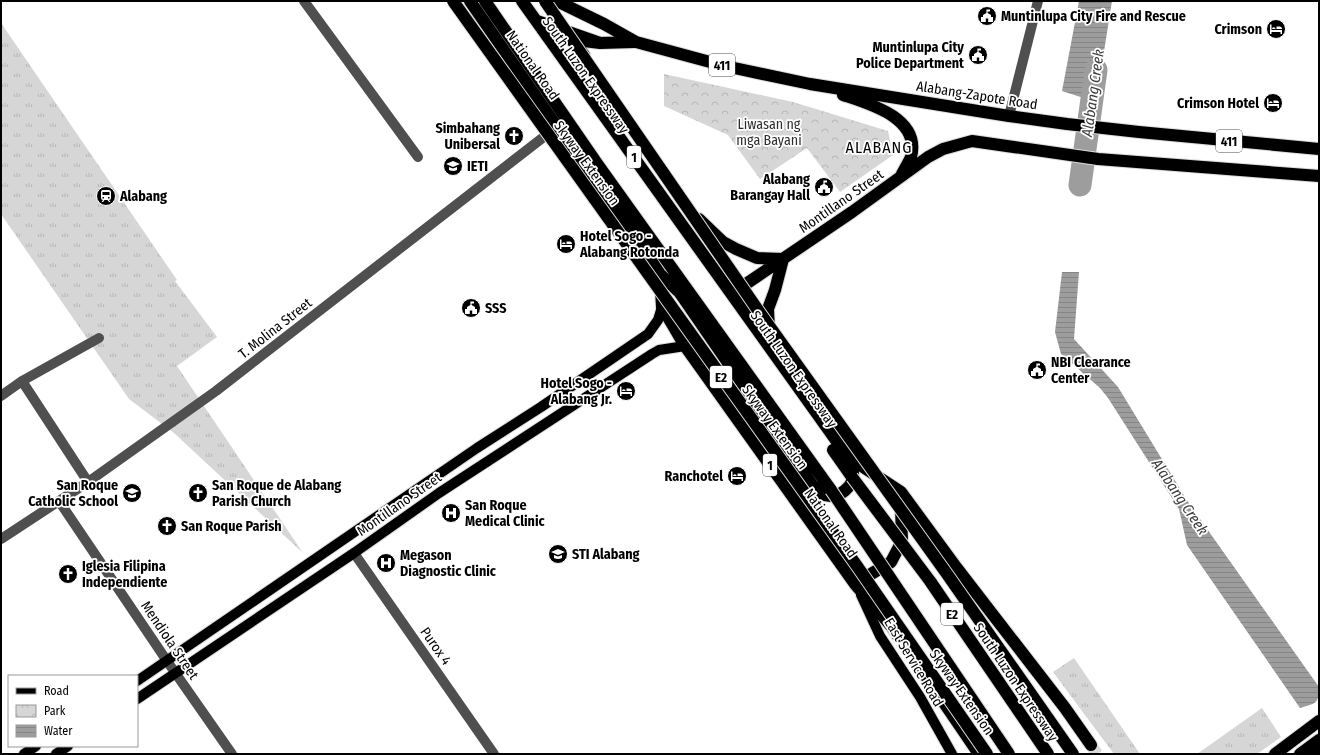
<svg xmlns="http://www.w3.org/2000/svg" width="1320" height="755" font-family="'Fira Sans Condensed',sans-serif">
	<style>
		.grass { fill: url(#grass-tufts) }
		.park { fill: url(#park-crowns) }
		.water { fill: url(#water-rules) }
		.lines { fill: none; stroke-linecap: round; stroke-linejoin: round }
		.river { stroke: #9d9d9d; stroke-width: 23 }
		.highway-tunnel { stroke: #d9d9d9; stroke-width: 12; stroke-dasharray: 12 6; stroke-linecap: butt }
		.major-casing { stroke: #dbdbdb; stroke-width: 12 }
		.highway-casing { stroke: #dbdbdb; stroke-width: 14 }
		.minor { stroke: #4f4f4f; stroke-width: 10 }
		.major { stroke: #000; stroke-width: 10 }
		.highway { stroke: #000; stroke-width: 12 }
		.highway-bridge-casing { stroke: #dbdbdb; stroke-width: 14; stroke-linecap: butt }
		.highway-bridge { stroke: #000; stroke-width: 12 }
		.labels { text-anchor: middle; stroke-width: 3.5; stroke-linejoin: round; paint-order: stroke }
		.shield { fill: #fff; stroke: #4c4c4c; stroke-width: 1 }
		.shield-label { font-size: 13px; font-weight: bold; fill: #000 }
		.poi-label { font-size: 14px; font-weight: bold; fill: #000; stroke: #fff; text-anchor: start }
		.street-label { font-size: 14px; fill: #000; stroke: #fff }
		.park-label { font-size: 14px; fill: #2d2d2d; stroke: #fff }
		.water-label { font-size: 15px; font-style: italic; fill: #3e3e3e; stroke: #fff }
		.quarter-label { font-size: 16px; letter-spacing: 1px; fill: #000; stroke: #fff }
	</style>
	<defs>
		<pattern id="grass-tufts" width="24" height="20" patternUnits="userSpaceOnUse"><rect width="24" height="20" fill="#d6d6d6"/><path d="M3 7l-1-3M5 7V3M7 7l1-3M15 17l-1-3M17 17v-4M19 17l1-3" fill="none" stroke="#b6b6b6"/></pattern>
		<pattern id="park-crowns" width="20" height="18" patternUnits="userSpaceOnUse"><rect width="20" height="18" fill="#d6d6d6"/><path d="M2 6a3 3 0 1 1 6 0M12 15a3 3 0 1 1 6 0" fill="none" stroke="#b6b6b6"/></pattern>
		<pattern id="water-rules" width="6" height="5" patternUnits="userSpaceOnUse"><rect width="6" height="5" fill="#9d9d9d"/><path d="M0 2.5h6" fill="none" stroke="#858585"/></pattern>
	</defs>
	<rect width="100%" height="100%" fill="#fff"/>
	<path class="grass" d="M 1,23 L 177,280 L 175,281 L 217,337 L 177,366 L 303,553 L 174,433 L 129,399 L 1,214 Z
		M 1074,658 L 1140,754 L 1114,754 L 1053,672 Z
		M 1262,708 L 1281,737 L 1257,754 L 1197,754 Z"/>
	<path class="park" d="M 664,74 L 793,102 L 888,131 L 893,155 L 840,192 L 807,148 L 760,179 L 728,135 L 664,106 Z"/>
	<path class="water" d="M 1079,1 L 1112,1 L 1096,102 L 1062,91 Z
		M 1062,272 L 1079,272 L 1074,339 L 1118,387 L 1188,502 L 1319,687 C 1319,705 1315,703 1300,708 L 1187,545 L 1179,509 L 1108,398 L 1100,388 L 1061,354 L 1055,332 Z"/>
	<g class="lines">
		<path class="river" d="M 1080,185 L 1096,70"/>
		<path class="highway-tunnel" d="M 1091,745 L 1097,754"/>
		<g class="major-casing">
			<path id="major" d="M 861,595 L 880,636 L 920,697 L 952,754
				M 137,681 L 477,448 L 541,407 L 648,334 L 658,320 L 662,307
				M 137,699 L 354,553 L 439,493 L 652,354 L 659,350 L 685,346
				M 24,754 L 36,746
				M 56,754 L 68,746"/>
		</g>
		<g class="highway-casing">
			<path id="highway" d="M 470,1 L 557,127 L 634,235 L 660,274 L 662,307 L 685,346 L 855,584 L 892,627 L 898,636
				M 485,1 L 598,165 L 831,490
				M 522,1 L 848,457 L 901,492 L 956,567 L 1065,708 L 1091,745
				M 557,1 L 604,24 L 636,42 L 725,66 L 810,84 L 1009,116 L 1067,124 L 1139,132 L 1319,149
				M 537,21 L 600,43 L 634,42
				M 584,55 L 578,47 L 579,43 L 584,41 L 600,43
				M 843,95 C 870,104 921,118 911,157 C 909,162 905,168 902,174
				M 699,219 L 723,242 L 736,249 L 757,258 L 783,259
				M 660,274 L 680,293 L 813,486 C 816,488 819,492 822,494 C 837,502 858,485 852,469
				M 734,292 L 852,212 L 928,157 L 943,149 L 972,141 L 1098,159 L 1319,176
				M 769,330 L 768,309 L 775,290 L 783,259
				M 833,450 L 852,477
				M 856,583 L 891,562 L 902,541 L 901,506
				M 919,666 L 979,754
				M 1275,754 L 1319,721
				M 1300,754 L 1319,740
				M 1316,754 L 1319,752"/>
		</g>
		<path class="minor" d="M 304,1 L 418,157
			M 1009,116 L 1038,1
			M 22,381 L 88,482
			M 1,396 L 22,381 L 99,338
			M 59,501 L 167,661 L 232,754
			M 1,539 L 88,482 L 216,391 L 554,129
			M 354,553 L 494,754"/>
		<use href="#major" class="major"/>
		<use href="#highway" class="highway"/>
		<g class="highway-bridge-casing">
			<path id="highway-bridge" d="M 453,1 L 857,566 L 987,754
				M 545,1 L 762,316 L 947,574 L 1073,754
				M 852,477 L 930,581 L 1048,754
				M 831,490 L 1009,754"/>
		</g>
		<use href="#highway-bridge" class="highway-bridge"/>
	</g>
	<defs>
		<g id="civic-disc" transform="scale(1)"><circle r="9.5" fill="#000" stroke="#fff"/><path d="M-.6-6.5H3V-4.5H.6V-3L4-1V1h2V6H-6V1h2V-1L-.6-3ZM-1.2 2.5V6h2.4V2.5Z" fill="#fff"/></g>
		<g id="hotel-disc" transform="scale(1)"><circle r="9.5" fill="#000" stroke="#fff"/><path d="M-6-4.5h1.5V1H6V5H4.5V3h-9V5H-6ZM-4 0a1.8 1.8 0 1 1 3.6 0ZM.5 0V-2.5h3Q6-2.5 6 0Z" fill="#fff"/></g>
		<g id="church-disc" transform="scale(1)"><circle r="9.5" fill="#000" stroke="#fff"/><path d="M-1.2-6h2.4v3.5h3.3v2.4h-3.3V6h-2.4V-.1h-3.3v-2.4h3.3Z" fill="#fff"/></g>
		<g id="school-disc" transform="scale(1)"><circle r="9.5" fill="#000" stroke="#fff"/><path d="M0-5L7-2L0 1L-7-2ZM-4 1L0 2.5L4 1V4Q0 6-4 4Z" fill="#fff"/></g>
		<g id="station-disc" transform="scale(1)"><circle r="9.5" fill="#000" stroke="#fff"/><path d="M-3-6H3Q5-6 5-4V2Q5 4 3 4L4.5 6H3L1.5 4h-3L-3 6H-4.5L-3 4Q-5 4-5 2V-4Q-5-6-3-6ZM-3.5-4v3h7v-3ZM-3.5 1v1.5H-2V1ZM2 1v1.5H3.5V1Z" fill="#fff"/></g>
		<g id="hospital-disc" transform="scale(1)"><circle r="9.5" fill="#000" stroke="#fff"/><path d="M-5-5h3v3.5h4V-5h3V5h-3V1.5h-4V5h-3Z" fill="#fff"/></g>
	</defs>
	<g fill-rule="evenodd">
		<use href="#civic-disc" x="987" y="16"/>
		<use href="#hotel-disc" x="1276" y="29"/>
		<use href="#civic-disc" x="978" y="55"/>
		<use href="#hotel-disc" x="1273" y="103"/>
		<use href="#church-disc" x="514" y="136"/>
		<use href="#school-disc" x="453" y="166"/>
		<use href="#civic-disc" x="824" y="187"/>
		<use href="#station-disc" x="106" y="196"/>
		<use href="#hotel-disc" x="566" y="244"/>
		<use href="#civic-disc" x="471" y="308"/>
		<use href="#civic-disc" x="1037" y="370"/>
		<use href="#hotel-disc" x="626" y="391"/>
		<use href="#hotel-disc" x="737" y="476"/>
		<use href="#school-disc" x="132" y="493"/>
		<use href="#church-disc" x="198" y="493"/>
		<use href="#hospital-disc" x="451" y="513"/>
		<use href="#church-disc" x="167" y="526"/>
		<use href="#school-disc" x="558" y="554"/>
		<use href="#hospital-disc" x="386" y="563"/>
		<use href="#church-disc" x="68" y="574"/>
	</g>
	<g class="labels">
		<g class="shield">
			<rect x="709" y="54" width="26" height="22" rx="3"/>
			<rect x="1216" y="130" width="26" height="22" rx="3"/>
			<rect x="627" y="146" width="14" height="22" rx="3"/>
			<rect x="710" y="366" width="22" height="22" rx="3"/>
			<rect x="763" y="454" width="14" height="22" rx="3"/>
			<rect x="941" y="603" width="22" height="22" rx="3"/>
		</g>
		<g class="shield-label">
			<text x="722" y="70">411</text>
			<text x="1229" y="146">411</text>
			<text x="634" y="162">1</text>
			<text x="721" y="382">E2</text>
			<text x="770" y="470">1</text>
			<text x="952" y="619">E2</text>
		</g>
		<g class="poi-label">
			<text x="1001" y="21">Muntinlupa City Fire and Rescue</text>
			<text x="1262" y="34" text-anchor="end">Crimson</text>
			<text x="964" y="52" text-anchor="end">Muntinlupa City<tspan x="964" dy="16">Police Department</tspan></text>
			<text x="1259" y="108" text-anchor="end">Crimson Hotel</text>
			<text x="500" y="133" text-anchor="end">Simbahang<tspan x="500" dy="16">Unibersal</tspan></text>
			<text x="467" y="171">IETI</text>
			<text x="810" y="184" text-anchor="end">Alabang<tspan x="810" dy="16">Barangay Hall</tspan></text>
			<text x="120" y="201">Alabang</text>
			<text x="580" y="241">Hotel Sogo -<tspan x="580" dy="16">Alabang Rotonda</tspan></text>
			<text x="485" y="313">SSS</text>
			<text x="1051" y="367">NBI Clearance<tspan x="1051" dy="16">Center</tspan></text>
			<text x="612" y="388" text-anchor="end">Hotel Sogo -<tspan x="612" dy="16">Alabang Jr.</tspan></text>
			<text x="723" y="481" text-anchor="end">Ranchotel</text>
			<text x="118" y="490" text-anchor="end">San Roque<tspan x="118" dy="16">Catholic School</tspan></text>
			<text x="212" y="490">San Roque de Alabang<tspan x="212" dy="16">Parish Church</tspan></text>
			<text x="465" y="510">San Roque<tspan x="465" dy="16">Medical Clinic</tspan></text>
			<text x="181" y="531">San Roque Parish</text>
			<text x="572" y="559">STI Alabang</text>
			<text x="400" y="560">Megason<tspan x="400" dy="16">Diagnostic Clinic</tspan></text>
			<text x="82" y="571">Iglesia Filipina<tspan x="82" dy="16">Independiente</tspan></text>
		</g>
		<g class="street-label">
			<text transform="translate(533 65) rotate(55)" y="5">National Road</text>
			<text transform="translate(586 75) rotate(55)" y="5">South Luzon Expressway</text>
			<text transform="translate(977 95) rotate(9)" y="5">Alabang-Zapote Road</text>
			<text transform="translate(587 163) rotate(54)" y="5">Skyway Extension</text>
			<text transform="translate(841 201) rotate(-35)" y="5">Montillano Street</text>
			<text transform="translate(275 328) rotate(-38)" y="5">T. Molina Street</text>
			<text transform="translate(794 369) rotate(55)" y="5">South Luzon Expressway</text>
			<text transform="translate(775 427) rotate(54)" y="5">Skyway Extension</text>
			<text transform="translate(399 504) rotate(-35)" y="5">Montillano Street</text>
			<text transform="translate(831 523) rotate(55)" y="5">National Road</text>
			<text transform="translate(170 640) rotate(56)" y="5">Mendiola Street</text>
			<text transform="translate(436 646) rotate(55)" y="5">Purox 4</text>
			<text transform="translate(914 662) rotate(59)" y="5">East Service Road</text>
			<text transform="translate(1016 682) rotate(56)" y="5">South Luzon Expressway</text>
			<text transform="translate(962 692) rotate(55)" y="5">Skyway Extension</text>
		</g>
		<g class="park-label">
			<text x="769" y="129">Liwasan ng<tspan x="769" dy="16">mga Bayani</tspan></text>
		</g>
		<g class="water-label">
			<text transform="translate(1093 93) rotate(-82)" y="5">Alabang Creek</text>
			<text transform="translate(1180 497) rotate(56)" y="5">Alabang Creek</text>
		</g>
		<g class="quarter-label">
			<text x="879" y="153">ALABANG</text>
		</g>
	</g>
	<rect width="1320" height="755" fill="none" stroke="#000000" stroke-width="4"/>
	<rect x="8" y="675" width="130" height="72" fill="#ffffff" stroke="#999999"/>
	<rect x="16" y="688" width="20" height="6" fill="#000000" stroke="#999999"/>
	<text x="44" y="695" font-size="12" fill="#000000">Road</text>
	<rect x="16" y="705" width="20" height="12" fill="url(#park-crowns)" stroke="#999999"/>
	<text x="44" y="715" font-size="12" fill="#000000">Park</text>
	<rect x="16" y="725" width="20" height="12" fill="url(#water-rules)" stroke="#999999"/>
	<text x="44" y="735" font-size="12" fill="#000000">Water</text>
</svg>
